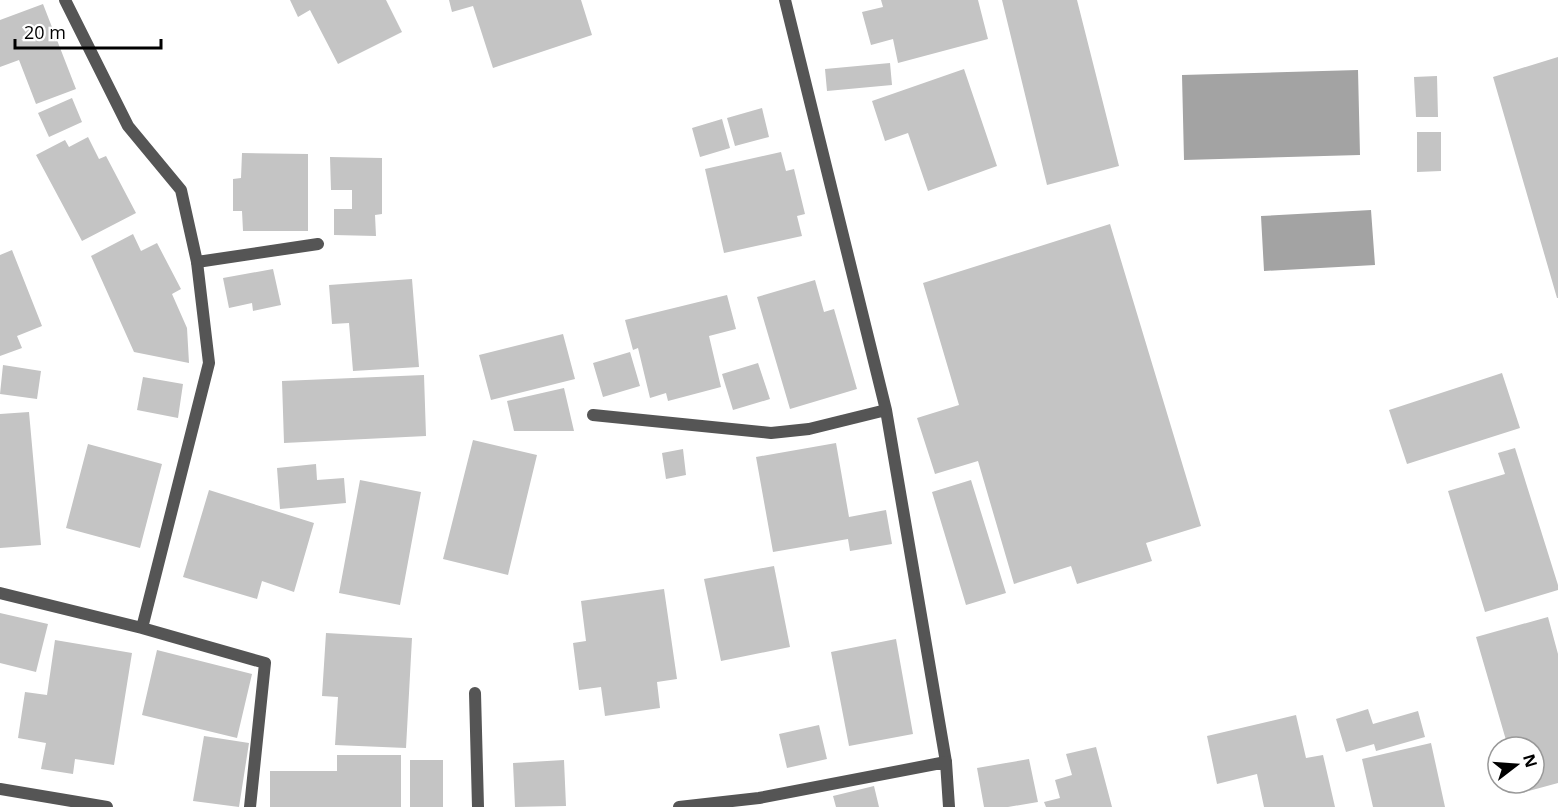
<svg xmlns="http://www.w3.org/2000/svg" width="1558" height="807" font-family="'Open Sans',sans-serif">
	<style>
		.water { fill: #a3a3a3 }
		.building { fill: #c4c4c4 }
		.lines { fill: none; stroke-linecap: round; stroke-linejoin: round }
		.lane { stroke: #555; stroke-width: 12 }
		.street { stroke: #555; stroke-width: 12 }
	</style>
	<rect width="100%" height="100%" fill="#fff"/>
	<path class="water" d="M 1358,70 L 1360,155 L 1184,160 L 1182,75 Z
		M 1371,210 L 1375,265 L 1264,271 L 1261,216 Z"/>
	<path class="building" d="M 290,0 L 386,0 L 402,32 L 338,64 L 310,10 L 298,17 Z
		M 449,0 L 581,0 L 592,35 L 493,68 L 473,6 L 452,12 Z
		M 881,0 L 978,0 L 988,39 L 898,63 L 893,39 L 871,45 L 862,12 L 883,7 Z
		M 1002,0 L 1077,0 L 1119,166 L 1047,185 Z
		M 43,4 L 76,89 L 36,104 L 19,60 L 0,67 L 0,20 Z
		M 1558,57 L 1558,298 L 1557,298 L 1493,77 Z
		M 890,63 L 892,85 L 827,91 L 825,69 Z
		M 964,69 L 997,166 L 928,191 L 908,133 L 885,141 L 872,101 Z
		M 1437,76 L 1438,117 L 1416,117 L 1414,77 Z
		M 72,98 L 82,122 L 49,137 L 38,113 Z
		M 762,108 L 769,137 L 735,146 L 727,118 Z
		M 722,119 L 730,148 L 700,157 L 692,128 Z
		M 1417,132 L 1441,132 L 1441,171 L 1417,172 Z
		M 88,137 L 99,159 L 106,156 L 136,213 L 82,241 L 36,155 L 65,140 L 69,147 Z
		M 781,152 L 786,171 L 794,169 L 805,214 L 797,216 L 802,236 L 724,253 L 705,169 Z
		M 242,153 L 308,154 L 308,231 L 243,231 L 242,211 L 233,211 L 233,179 L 241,178 Z
		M 330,157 L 382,158 L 382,214 L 375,215 L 376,236 L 334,235 L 334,209 L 352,209 L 352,190 L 331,190 Z
		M 1110,224 L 1201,526 L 1146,543 L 1152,561 L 1077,584 L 1071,566 L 1014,584 L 978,461 L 935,474 L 917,418 L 959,405 L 923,283 Z
		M 133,234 L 141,251 L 157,243 L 181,289 L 172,294 L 187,328 L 189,363 L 134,352 L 91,256 Z
		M 12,250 L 42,326 L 17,336 L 22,348 L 0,356 L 0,255 Z
		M 273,269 L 281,305 L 253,311 L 252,303 L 229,308 L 223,278 Z
		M 412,279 L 419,367 L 353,371 L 349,323 L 332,324 L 329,285 Z
		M 815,280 L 824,312 L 834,309 L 857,389 L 790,409 L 757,297 Z
		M 727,295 L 736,329 L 709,336 L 721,387 L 668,401 L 666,393 L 650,398 L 638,348 L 633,350 L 625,320 Z
		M 563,334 L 575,379 L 491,400 L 479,355 Z
		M 630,352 L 640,386 L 603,397 L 593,363 Z
		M 758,363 L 770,399 L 733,410 L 722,374 Z
		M 3,365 L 41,371 L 37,399 L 0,394 Z
		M 1502,373 L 1520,428 L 1407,464 L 1389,410 Z
		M 424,375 L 426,436 L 284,443 L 282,381 Z
		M 143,377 L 183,384 L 178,418 L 137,410 Z
		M 564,388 L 574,431 L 514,431 L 507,401 Z
		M 29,412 L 41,545 L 0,548 L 0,414 Z
		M 473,440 L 537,455 L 508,575 L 443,559 Z
		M 836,443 L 849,517 L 886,510 L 892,544 L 850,551 L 848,539 L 773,552 L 756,457 Z
		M 88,444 L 162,464 L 140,548 L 66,528 Z
		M 1515,448 L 1558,585 L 1558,590 L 1485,612 L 1448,491 L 1505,474 L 1498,453 Z
		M 683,449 L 686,475 L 666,479 L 662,453 Z
		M 316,464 L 317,480 L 344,478 L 346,503 L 280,509 L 277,468 Z
		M 360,480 L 421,492 L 400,605 L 339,593 Z
		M 971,480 L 1006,593 L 966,605 L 932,492 Z
		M 209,490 L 314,523 L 294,592 L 262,581 L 257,599 L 183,577 Z
		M 774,566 L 790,647 L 721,661 L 704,579 Z
		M 664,589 L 677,679 L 657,682 L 660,708 L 605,716 L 601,687 L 579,690 L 573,643 L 586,641 L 581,601 Z
		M 0,613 L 48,624 L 36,672 L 0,663 Z
		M 1548,617 L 1558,654 L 1558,783 L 1521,793 L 1518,783 L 1534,783 L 1534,747 L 1508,747 L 1476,637 Z
		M 326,633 L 412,638 L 406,748 L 335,745 L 338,697 L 322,696 Z
		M 896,639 L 913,734 L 849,746 L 831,652 Z
		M 55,640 L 132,653 L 114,765 L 75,759 L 73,774 L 41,769 L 46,743 L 18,738 L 25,692 L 47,695 Z
		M 157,650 L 252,674 L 237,738 L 142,715 Z
		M 1368,709 L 1373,724 L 1418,711 L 1425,737 L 1376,751 L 1374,744 L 1346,752 L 1336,719 Z
		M 1296,715 L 1306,758 L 1323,755 L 1335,807 L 1264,807 L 1257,774 L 1217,784 L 1207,736 Z
		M 819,725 L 827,759 L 787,768 L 779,734 Z
		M 204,736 L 249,743 L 239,807 L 193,801 Z
		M 1431,743 L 1445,807 L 1373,807 L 1362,759 Z
		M 1096,747 L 1112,807 L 1046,807 L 1044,802 L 1060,798 L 1055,780 L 1072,775 L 1066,754 Z
		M 337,755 L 401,755 L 401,807 L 270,807 L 270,771 L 337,771 Z
		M 1029,759 L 1038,802 L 1008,807 L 984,807 L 977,768 Z
		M 410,760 L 443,760 L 443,807 L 410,807 Z
		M 564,760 L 566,806 L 515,807 L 513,763 Z
		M 874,786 L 879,807 L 836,807 L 833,796 Z"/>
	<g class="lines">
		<path class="lane" d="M 785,0 L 886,410 L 946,762
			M 197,262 L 318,244
			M 593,415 L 771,433 L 809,429 L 886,410
			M 475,693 L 478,807"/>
		<path class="street" d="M 0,593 L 142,628 L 209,363 L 197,262 L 181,190 L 128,126 L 65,0
			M 142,628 L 265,663 L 250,807
			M 0,789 L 107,807
			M 679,807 L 759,798 L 946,762 L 949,807"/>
	</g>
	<g transform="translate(1516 765) rotate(73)"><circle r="28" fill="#ffffff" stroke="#999999" stroke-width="1.5"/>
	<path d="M0-4.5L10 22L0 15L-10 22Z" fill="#000000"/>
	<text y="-9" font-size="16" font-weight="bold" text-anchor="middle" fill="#000000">N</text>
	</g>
	<path d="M15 39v9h146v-9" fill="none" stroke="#000000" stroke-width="3"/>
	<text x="24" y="39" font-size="18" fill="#000000" stroke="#ffffff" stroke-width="4.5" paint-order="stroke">20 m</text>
</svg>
